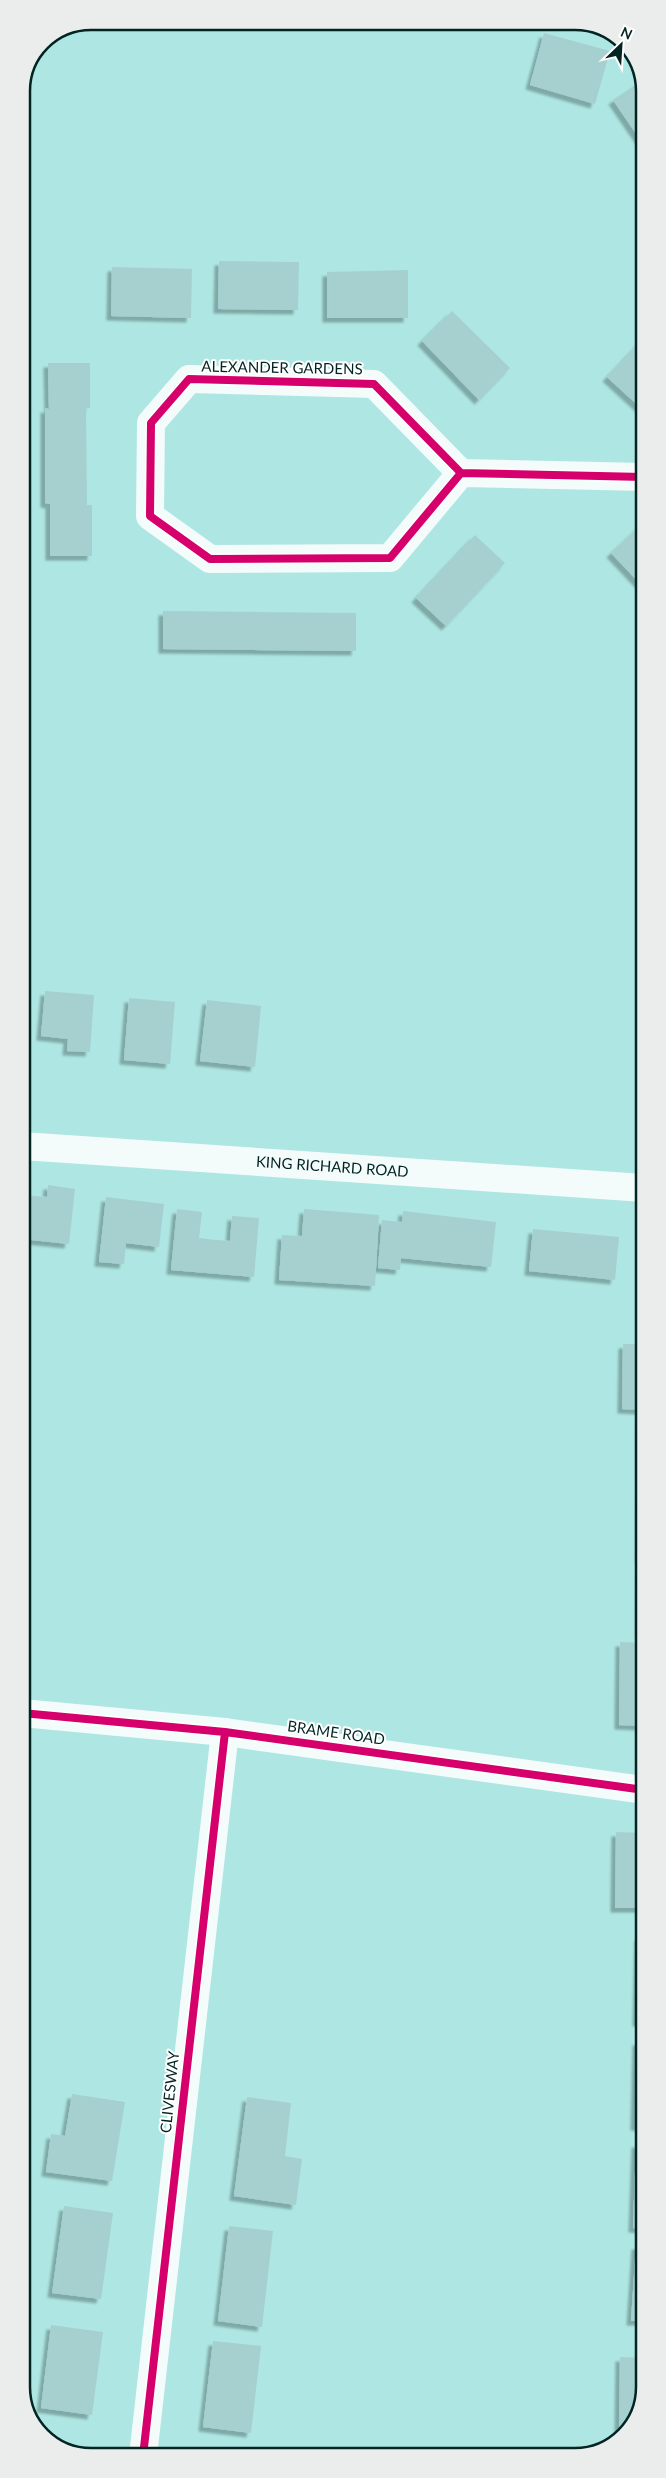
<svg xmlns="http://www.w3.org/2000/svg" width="666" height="2478" font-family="Lato,sans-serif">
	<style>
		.building { fill: #a6d0d0; filter: url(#shadow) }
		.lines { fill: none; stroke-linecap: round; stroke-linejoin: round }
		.minor { stroke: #f3fbfb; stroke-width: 28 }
		.cycleway-casing { stroke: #fff; stroke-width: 11 }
		.cycleway { stroke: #d6006c; stroke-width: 8 }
		.labels { text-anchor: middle; stroke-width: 4; stroke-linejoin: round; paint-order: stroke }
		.street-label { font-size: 15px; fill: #022422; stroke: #fff }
		.rim { fill: none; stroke: #022422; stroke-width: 2.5 }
	</style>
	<defs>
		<filter id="shadow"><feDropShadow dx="-4.5" dy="4.5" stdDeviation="1" flood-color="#0004"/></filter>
	</defs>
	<rect width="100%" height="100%" fill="#ade6e2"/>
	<path class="building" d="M 544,33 L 610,51 L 595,104 L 530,85 Z
		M 643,80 L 643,144 L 613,100 Z
		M 219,261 L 299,262 L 298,310 L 218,309 Z
		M 112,267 L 192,269 L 191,318 L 111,316 Z
		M 408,270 L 408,318 L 327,318 L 327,272 Z
		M 452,311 L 510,368 L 479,400 L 422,341 Z
		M 644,338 L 644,411 L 607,377 Z
		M 48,363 L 90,363 L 90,408 L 86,408 L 87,505 L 92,505 L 92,556 L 50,556 L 50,504 L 45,503 L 45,408 L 49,409 Z
		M 641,525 L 644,528 L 644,588 L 611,553 Z
		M 475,535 L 505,563 L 446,626 L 416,598 Z
		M 163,611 L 356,613 L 356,651 L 163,649 Z
		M 22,622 L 25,623 L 23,636 L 22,636 Z
		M 45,991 L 94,995 L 90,1052 L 67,1051 L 68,1039 L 41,1036 Z
		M 129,998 L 175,1002 L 170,1064 L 124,1060 Z
		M 207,1000 L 261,1006 L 255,1067 L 200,1061 Z
		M 48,1185 L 75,1189 L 69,1244 L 22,1239 L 22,1195 L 47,1197 Z
		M 106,1197 L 164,1204 L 159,1247 L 126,1243 L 124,1264 L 99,1262 Z
		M 177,1209 L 202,1212 L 199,1238 L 216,1240 L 230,1241 L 232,1216 L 259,1218 L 254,1277 L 171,1270 Z
		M 304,1209 L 379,1215 L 375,1286 L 279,1280 L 282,1235 L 302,1236 Z
		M 403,1211 L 496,1222 L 491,1267 L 401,1258 L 400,1270 L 378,1268 L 382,1220 L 402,1222 Z
		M 533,1229 L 619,1237 L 615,1280 L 529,1271 Z
		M 623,1344 L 644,1344 L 644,1410 L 622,1409 Z
		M 641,1423 L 644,1423 L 644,1484 L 642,1485 Z
		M 641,1495 L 644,1495 L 644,1559 L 640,1558 Z
		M 641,1573 L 644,1573 L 644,1634 L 640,1634 Z
		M 620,1642 L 644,1643 L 644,1726 L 619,1725 Z
		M 616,1832 L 644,1833 L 644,1908 L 615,1908 Z
		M 639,1936 L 644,1937 L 645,2022 L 637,2022 Z
		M 637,2041 L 645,2041 L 645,2127 L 635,2126 Z
		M 72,2094 L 125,2102 L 112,2181 L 46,2172 L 51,2134 L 65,2136 Z
		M 247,2097 L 291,2103 L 285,2156 L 302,2159 L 296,2205 L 234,2196 Z
		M 636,2143 L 645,2144 L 645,2229 L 633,2228 Z
		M 64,2206 L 113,2213 L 101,2299 L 52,2293 Z
		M 229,2226 L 273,2231 L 262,2327 L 218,2321 Z
		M 636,2245 L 645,2245 L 645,2321 L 631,2321 Z
		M 51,2325 L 103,2332 L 92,2415 L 41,2408 Z
		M 213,2341 L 261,2346 L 251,2433 L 203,2427 Z
		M 620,2357 L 645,2358 L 645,2388 L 630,2430 L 627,2432 L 619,2432 Z
		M 58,2445 L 84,2447 L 84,2456 Z"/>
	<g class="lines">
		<g class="minor">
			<path d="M 461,473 L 390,558 L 210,559 L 150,516 L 151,423 L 189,379 L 374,384 L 461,473 L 644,477"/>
			<path id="s1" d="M 22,1146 L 644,1188"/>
			<path d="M 22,1713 L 225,1732 L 644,1790"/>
			<path d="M 143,2456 L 225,1732"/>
		</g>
		<g class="cycleway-casing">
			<path id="cycleway" d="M 461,473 L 390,558 L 210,559 L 150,516 L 151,423 L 189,379 L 374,384 L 461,473 L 644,477
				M 22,1713 L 225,1732 L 644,1790
				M 143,2456 L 225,1732"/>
		</g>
		<use href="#cycleway" class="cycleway"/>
	</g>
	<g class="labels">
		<g class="street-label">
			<text transform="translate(282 368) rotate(1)" y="5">ALEXANDER GARDENS</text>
			<text dy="5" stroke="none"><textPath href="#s1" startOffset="311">KING RICHARD ROAD</textPath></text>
			<text transform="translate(336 1733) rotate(8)" y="5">BRAME ROAD</text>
			<text transform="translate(170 2092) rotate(-84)" y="5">CLIVESWAY</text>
		</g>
	</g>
	<path d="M0 0H666V2478H0ZM91 30H575A61 61 0 0 1 636 91V2387A61 61 0 0 1 575 2448H91A61 61 0 0 1 30 2387V91A61 61 0 0 1 91 30Z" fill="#ebeded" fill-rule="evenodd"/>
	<path class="rim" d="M91 30H575A61 61 0 0 1 636 91V2387A61 61 0 0 1 575 2448H91A61 61 0 0 1 30 2387V91A61 61 0 0 1 91 30Z"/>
	<g transform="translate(621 45) rotate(25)" stroke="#ffffff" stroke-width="4" paint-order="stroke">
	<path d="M0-4L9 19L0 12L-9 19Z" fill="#022422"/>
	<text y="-8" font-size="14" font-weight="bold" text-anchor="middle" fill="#022422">N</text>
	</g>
</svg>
